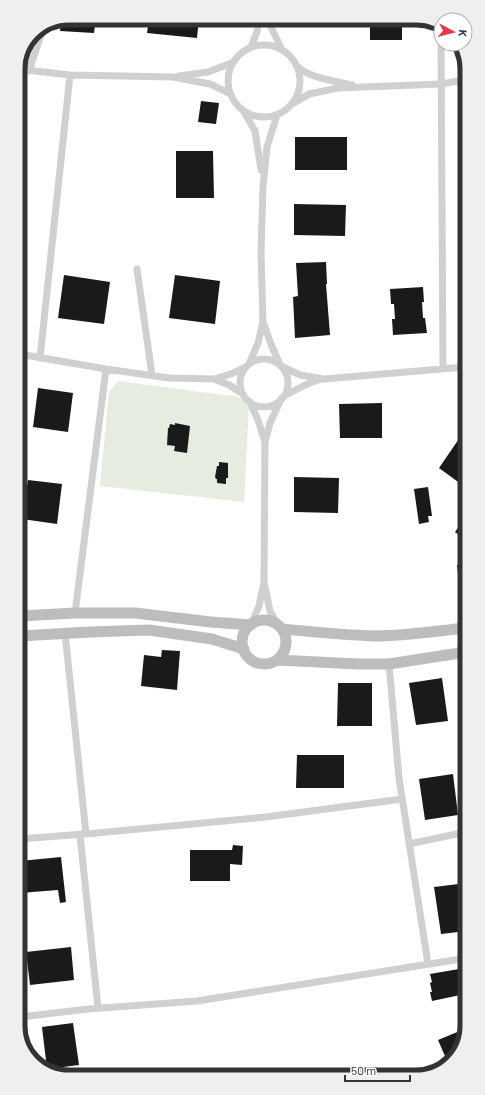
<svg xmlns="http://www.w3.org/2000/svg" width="485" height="1095" font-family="Barlow,sans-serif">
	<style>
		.green { fill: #e6ecdf }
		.building { fill: #1a1a1a }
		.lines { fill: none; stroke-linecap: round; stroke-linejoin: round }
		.minor { stroke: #d0d0d0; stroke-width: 7 }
		.secondary { stroke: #bdbdbd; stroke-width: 11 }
		.rim { fill: none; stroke: #333; stroke-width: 5 }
	</style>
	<rect width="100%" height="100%" fill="#fff"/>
	<path class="green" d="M 118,381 L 224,395 C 236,396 241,396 249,406 L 244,502 L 100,486 L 109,392 Z"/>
	<path class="building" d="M 68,18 L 96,18 L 94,33 L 60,31 L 61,21 Z
		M 149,18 L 199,18 L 197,38 L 147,33 Z
		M 379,18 L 402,18 L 402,40 L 370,40 L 370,19 Z
		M 201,101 L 219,103 L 216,124 L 198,122 Z
		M 295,137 L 347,137 L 347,170 L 295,170 Z
		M 176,151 L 213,151 L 214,198 L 176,198 Z
		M 294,204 L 346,205 L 345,236 L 294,235 Z
		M 326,262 L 327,284 L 326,284 L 330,335 L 295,338 L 293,297 L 298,296 L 296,263 Z
		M 64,275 L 110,282 L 104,324 L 58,318 Z
		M 175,275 L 220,281 L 215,324 L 169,318 Z
		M 423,287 L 424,302 L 422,302 L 423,318 L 425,318 L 427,333 L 393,335 L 392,319 L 395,319 L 394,304 L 391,304 L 390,289 Z
		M 38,388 L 73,393 L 68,432 L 33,427 Z
		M 382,403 L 382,438 L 340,438 L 339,404 Z
		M 175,423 L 190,426 L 187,453 L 174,451 L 175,446 L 167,445 L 168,428 L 169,428 L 170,424 L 175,425 Z
		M 465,430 L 465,487 L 439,468 Z
		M 219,462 L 228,463 L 228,478 L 226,478 L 226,484 L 217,483 L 217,479 L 216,479 L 215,477 L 217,466 L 219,466 Z
		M 294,477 L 339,478 L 338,513 L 294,512 Z
		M 28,480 L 62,484 L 57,524 L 22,519 Z
		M 428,487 L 432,516 L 428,516 L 429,522 L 419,524 L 414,489 Z
		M 466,516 L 466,540 L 455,532 Z
		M 466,564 L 466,596 L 461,597 L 457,565 Z
		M 162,650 L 180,651 L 177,690 L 141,686 L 144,655 L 161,657 Z
		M 442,678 L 448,721 L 416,725 L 409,683 Z
		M 338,683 L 372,683 L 372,726 L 337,726 Z
		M 297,755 L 344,755 L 344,788 L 296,788 Z
		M 453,774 L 458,815 L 425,820 L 419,779 Z
		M 233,845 L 243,846 L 242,865 L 230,864 L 230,881 L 190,881 L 190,850 L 232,850 Z
		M 61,857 L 66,902 L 60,903 L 58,890 L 20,893 L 20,861 Z
		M 467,883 L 467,931 L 441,934 L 434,887 Z
		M 71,947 L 74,980 L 30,985 L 26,952 Z
		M 459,969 L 462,986 L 464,986 L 465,994 L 432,1001 L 430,992 L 432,992 L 430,983 L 432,982 L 430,974 Z
		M 73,1023 L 79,1065 L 47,1069 L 42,1027 Z
		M 467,1028 L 458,1055 L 448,1063 L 438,1040 Z"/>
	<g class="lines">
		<path class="minor" d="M 268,18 L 270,25 L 282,50
			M 441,44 L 443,369
			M228 81a36 36 0 1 1 72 0a36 36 0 1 1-72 0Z
			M 251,47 L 257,32 L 259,18
			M 298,67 C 309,78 337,81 352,85
			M 18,69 L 70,75 L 173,77 L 210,84 L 231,94
			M 29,71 L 43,29
			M 179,76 L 208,72 L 234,62
			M 294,103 L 309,94 L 338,88 L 441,84 L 464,80
			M 243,110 L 255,131 L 261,170
			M 277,115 L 267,147 L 263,186 L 261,253 L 263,322 L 271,344 L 280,365
			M 137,269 L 152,375
			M 19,354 L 106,369 L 169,378 L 214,379 L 231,374 L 246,367
			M 40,358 L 70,75
			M240 383a24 24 0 1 1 48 0a24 24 0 1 1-48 0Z
			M 249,364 L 258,343 L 263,322
			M 281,366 L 300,375 L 324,379 L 465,367
			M 214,379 L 229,385 L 243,394
			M 284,396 L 307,384 L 321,379
			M 250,402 L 258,420 L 265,442
			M 264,582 L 265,442 L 270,423 L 281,399
			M 75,613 L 106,369
			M 251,625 L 259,606 L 264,582 L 270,611 L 277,624
			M 65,633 L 86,834 L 266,817 L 402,799
			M 389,664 L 399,778 L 428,964
			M 80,835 L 98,1008
			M 20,839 L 84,834
			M 409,844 L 466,832
			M 21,1017 L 88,1009 L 197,1001 L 467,958"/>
		<path class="secondary" d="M 20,616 L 75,613 L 135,613 L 211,622 L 251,625
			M242 642a22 22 0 1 1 44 0a22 22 0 1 1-44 0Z
			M 282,629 C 313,632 343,635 374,636 C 405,636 436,631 466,628
			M 20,636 L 90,632 L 149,630 L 212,639 L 244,649
			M 277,660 L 358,664 L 389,664 L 466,652"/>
	</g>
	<path d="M0 0H485V1095H0ZM69 25H416A44 44 0 0 1 460 69V1026A44 44 0 0 1 416 1070H69A44 44 0 0 1 25 1026V69A44 44 0 0 1 69 25Z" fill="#efefef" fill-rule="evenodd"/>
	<path class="rim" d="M69 25H416A44 44 0 0 1 460 69V1026A44 44 0 0 1 416 1070H69A44 44 0 0 1 25 1026V69A44 44 0 0 1 69 25Z"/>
	<g transform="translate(453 32) rotate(97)"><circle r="19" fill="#ffffff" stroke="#adadad"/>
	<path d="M0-3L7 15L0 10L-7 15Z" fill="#e63946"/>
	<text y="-6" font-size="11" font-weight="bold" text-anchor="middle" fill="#333333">K</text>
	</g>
	<path d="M345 1075v6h65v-6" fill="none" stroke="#333333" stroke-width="2"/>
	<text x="351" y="1075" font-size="12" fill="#333333" stroke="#ffffff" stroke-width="3" paint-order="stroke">50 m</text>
</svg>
